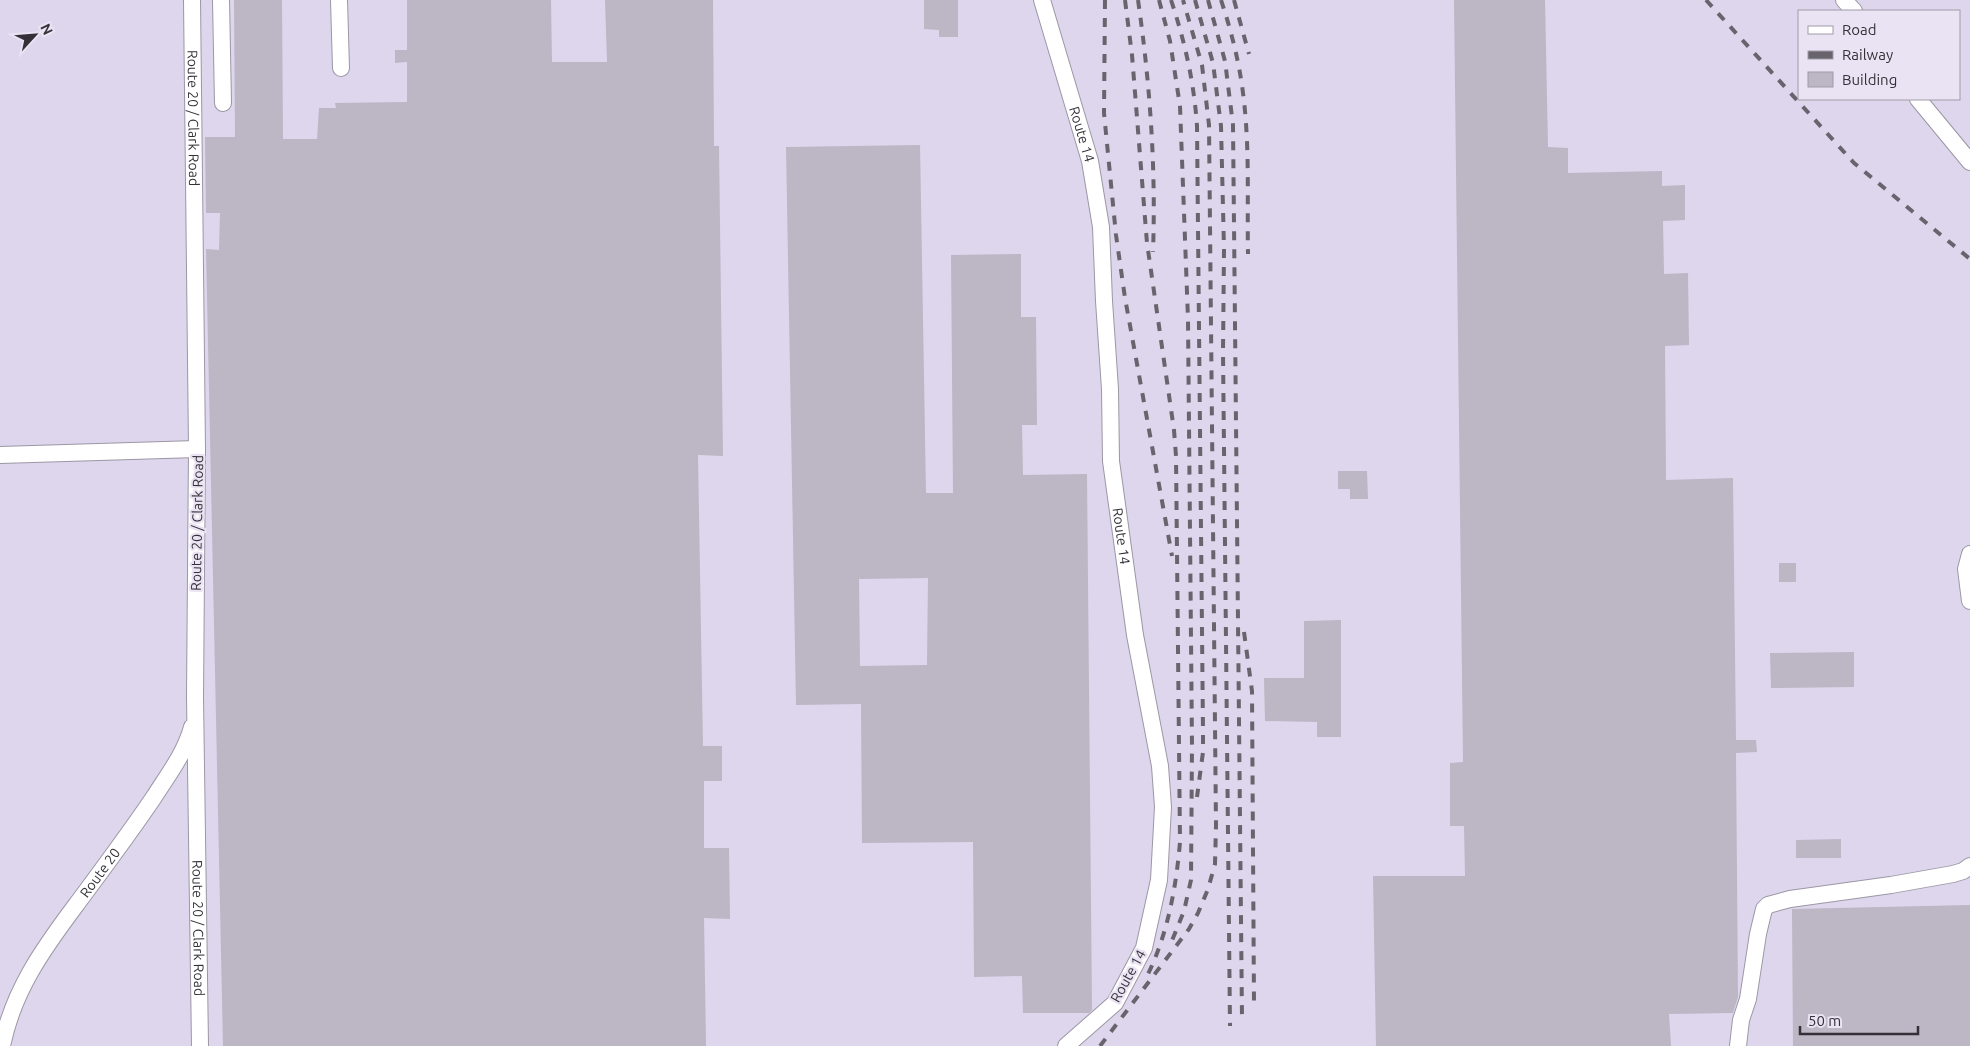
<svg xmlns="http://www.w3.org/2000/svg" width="1970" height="1046" font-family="Ubuntu,sans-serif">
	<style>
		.built { fill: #ded6ec; fill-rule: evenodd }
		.building { fill: #bcb6c5; fill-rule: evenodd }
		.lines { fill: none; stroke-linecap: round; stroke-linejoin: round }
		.minor-casing { stroke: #9c97a5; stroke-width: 18 }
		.minor { stroke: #fff; stroke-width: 16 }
		.rail { stroke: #67646d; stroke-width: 4; stroke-dasharray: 9 9; stroke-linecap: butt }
		.labels { text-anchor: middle; stroke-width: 4.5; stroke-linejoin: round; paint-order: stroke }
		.street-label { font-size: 14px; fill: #333137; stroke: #e9e3f3 }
	</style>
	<rect width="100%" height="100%" fill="#e9e3f3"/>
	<path class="built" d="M 0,0 L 1970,0 L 1970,1046 L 0,1046 ZM 1799,11 L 1959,11 L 1959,99 L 1799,99 Z"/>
	<path class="building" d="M 234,0 L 282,0 L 283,139 L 317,139 L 319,108 L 336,108 L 335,103 L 407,102 L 407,62 L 395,63 L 395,50 L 407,50 L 407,0 L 551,0 L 552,62 L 607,62 L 605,0 L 713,0 L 714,146 L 719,146 L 723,456 L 698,455 L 703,746 L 722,746 L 722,781 L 704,781 L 704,848 L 729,848 L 730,919 L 704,918 L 706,1046 L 223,1046 L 206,249 L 219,250 L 220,213 L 206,213 L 205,137 L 235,137 Z
		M 924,0 L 958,0 L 958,37 L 939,37 L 939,30 L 924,29 Z
		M 1454,0 L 1545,0 L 1548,147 L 1568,148 L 1568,173 L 1662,171 L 1662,186 L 1685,185 L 1685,220 L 1663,221 L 1664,274 L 1688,273 L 1689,345 L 1665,346 L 1666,480 L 1733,478 L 1736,740 L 1756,740 L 1757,752 L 1736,753 L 1738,997 L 1733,1013 L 1669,1014 L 1671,1046 L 1376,1046 L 1373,876 L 1465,876 L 1464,826 L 1450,826 L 1450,763 L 1463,762 Z
		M 920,145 L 926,493 L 953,493 L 951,255 L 1021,254 L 1021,317 L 1036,317 L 1037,425 L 1022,425 L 1023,475 L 1087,474 L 1092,1010 L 1089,1013 L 1023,1013 L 1022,976 L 974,977 L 973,842 L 862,843 L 861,704 L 796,705 L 786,147 ZM 928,578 L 927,665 L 860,666 L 859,579 Z
		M 1338,471 L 1367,471 L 1368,499 L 1350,499 L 1350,489 L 1338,489 Z
		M 1779,563 L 1796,563 L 1796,582 L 1779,582 Z
		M 1341,620 L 1341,737 L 1317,737 L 1317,722 L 1265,721 L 1264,678 L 1304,678 L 1304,621 Z
		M 1854,652 L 1854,687 L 1771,688 L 1770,653 Z
		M 1841,839 L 1841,858 L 1796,858 L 1796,840 Z
		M 1970,905 L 1970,1046 L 1793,1046 L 1792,909 Z"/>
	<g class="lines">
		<g class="minor-casing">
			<g id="minor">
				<path id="s1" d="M 192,0 L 197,449 L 195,697 L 200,1046"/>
				<path d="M 221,0 L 223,103"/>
				<path d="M 339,0 L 341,68"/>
				<path id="s2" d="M 1042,0 L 1090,161 L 1101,227 L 1104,301 L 1110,389 L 1111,461 L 1135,635 L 1160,766 L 1163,807 L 1159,880 L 1144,948 L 1115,1003 L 1066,1046"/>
				<path d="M 1844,0 L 1854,11"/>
				<path d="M 1918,99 L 1970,162"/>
				<path d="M 0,455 L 197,449"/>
				<path d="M 1970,554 L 1966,569 L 1970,601"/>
				<path id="s3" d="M 2,1046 C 13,991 43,949 76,905 C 102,870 129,834 154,797 C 168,775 185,753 192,727"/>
				<path d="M 1738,1046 L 1741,1020 L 1748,999 L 1758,934 L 1764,909 L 1768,905 L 1790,899 L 1891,885 L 1953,874 L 1963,871 L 1970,866"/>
			</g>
		</g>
		<use href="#minor" class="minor"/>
		<path class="rail" d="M 1105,0 L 1104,113 L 1116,235 L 1125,298 L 1172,556
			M 1125,0 L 1132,55 L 1147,243 L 1174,430 L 1176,456 L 1180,842 C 1176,889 1167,938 1145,980
			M 1138,0 C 1150,83 1156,168 1153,252
			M 1159,0 L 1170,41 L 1180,106 L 1188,319 L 1192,745 L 1191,880 L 1184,911 L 1169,948
			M 1171,0 C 1185,42 1194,82 1197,126 L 1203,731 L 1203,752 L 1197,797
			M 1195,0 L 1213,63 L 1221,126 L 1224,249 L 1223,353 L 1230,1026
			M 1208,0 L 1225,61 L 1233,125 L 1242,1018
			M 1221,0 C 1231,30 1239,61 1243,93 C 1250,146 1247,201 1248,254
			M 1234,0 L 1249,54
			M 1706,0 L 1854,163 L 1970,259
			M 1244,632 L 1252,691 L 1254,1004
			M 1100,1046 L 1189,929 L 1198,913 L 1208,889 L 1215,864 L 1216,825 L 1209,125 L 1202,65 L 1183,0"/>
	</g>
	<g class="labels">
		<g class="street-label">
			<text dy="5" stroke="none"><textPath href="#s1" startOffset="118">Route 20 / Clark Road</textPath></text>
			<text dy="5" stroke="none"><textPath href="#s2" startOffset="140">Route 14</textPath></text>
			<text transform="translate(197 523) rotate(-89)" y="5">Route 20 / Clark Road</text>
			<text dy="5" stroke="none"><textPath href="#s2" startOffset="545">Route 14</textPath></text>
			<text dy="5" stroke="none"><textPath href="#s3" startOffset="201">Route 20</textPath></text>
			<text dy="5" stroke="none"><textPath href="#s1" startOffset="928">Route 20 / Clark Road</textPath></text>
			<text transform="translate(1128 976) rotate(-61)" y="5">Route 14</text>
		</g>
	</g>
	<rect x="1798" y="10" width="162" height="90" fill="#e9e3f3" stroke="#a09ca8"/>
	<rect x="1808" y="26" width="25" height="8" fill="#ffffff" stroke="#a09ca8"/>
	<text x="1842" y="35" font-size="15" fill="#333137">Road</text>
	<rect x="1808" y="51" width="25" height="8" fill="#67646d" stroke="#a09ca8"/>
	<text x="1842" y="60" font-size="15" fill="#333137">Railway</text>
	<rect x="1808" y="72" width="25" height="15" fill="#bcb6c5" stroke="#a09ca8"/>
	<text x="1842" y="85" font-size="15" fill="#333137">Building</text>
	<g transform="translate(35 35) rotate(64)" stroke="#e9e3f3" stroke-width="4" paint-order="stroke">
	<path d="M0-4L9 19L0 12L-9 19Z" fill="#333137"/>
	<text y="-8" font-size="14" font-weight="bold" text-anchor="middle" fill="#333137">N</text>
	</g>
	<path d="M1800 1026v8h118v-8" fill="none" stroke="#333137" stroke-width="2.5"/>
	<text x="1808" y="1026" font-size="15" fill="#333137" stroke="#e9e3f3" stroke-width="4" paint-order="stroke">50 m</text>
</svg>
